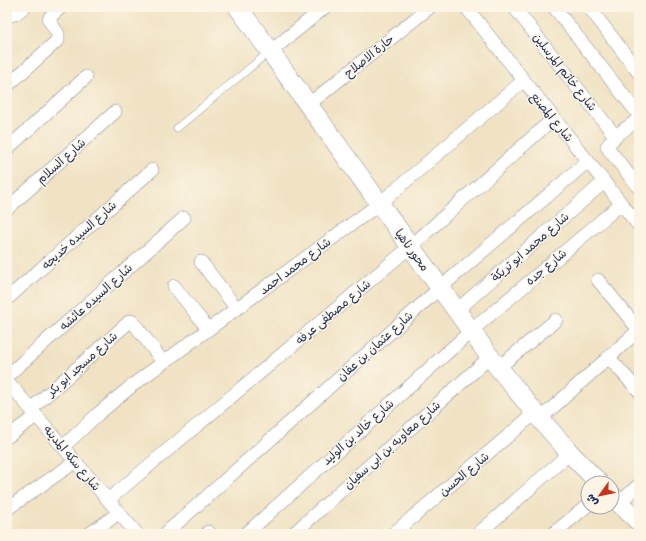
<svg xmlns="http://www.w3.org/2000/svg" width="646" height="541" font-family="'Patrick Hand','Playpen Sans Arabic',sans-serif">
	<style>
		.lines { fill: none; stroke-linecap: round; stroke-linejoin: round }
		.service-casing { stroke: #868890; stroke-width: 8 }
		.minor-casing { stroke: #868890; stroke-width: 14 }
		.secondary-casing { stroke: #868890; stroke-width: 20 }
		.service { stroke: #fff; stroke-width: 7 }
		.minor { stroke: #fff; stroke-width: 13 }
		.secondary { stroke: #fff; stroke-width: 19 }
		.labels { text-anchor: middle; stroke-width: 3; stroke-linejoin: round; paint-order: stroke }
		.street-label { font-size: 12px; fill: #1b2f5e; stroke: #fcf5e5 }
	</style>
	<rect width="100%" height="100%" fill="#fcf5e5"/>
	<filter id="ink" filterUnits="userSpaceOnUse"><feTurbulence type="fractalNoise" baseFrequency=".025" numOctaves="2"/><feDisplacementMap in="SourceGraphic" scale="8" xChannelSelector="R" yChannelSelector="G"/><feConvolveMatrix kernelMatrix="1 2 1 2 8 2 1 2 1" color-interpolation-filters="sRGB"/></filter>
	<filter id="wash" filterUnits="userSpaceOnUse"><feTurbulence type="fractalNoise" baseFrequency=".012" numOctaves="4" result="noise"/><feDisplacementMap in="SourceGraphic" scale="16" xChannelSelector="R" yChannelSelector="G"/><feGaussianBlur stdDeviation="0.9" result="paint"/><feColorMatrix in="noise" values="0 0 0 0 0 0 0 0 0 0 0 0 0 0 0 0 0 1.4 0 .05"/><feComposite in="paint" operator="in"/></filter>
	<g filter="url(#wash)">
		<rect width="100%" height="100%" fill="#f0e2c3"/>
	</g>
	<g filter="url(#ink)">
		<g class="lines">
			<g class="service-casing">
				<path id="service" d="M 177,128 L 269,52"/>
			</g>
			<g class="minor-casing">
				<path id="minor" d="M 466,7 L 639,226
					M 514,7 L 616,137
					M 554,7 L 639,115
					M 589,7 L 639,73
					M 7,16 L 15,14 L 24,7
					M 270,52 L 325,7
					M 7,86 L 58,40 L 58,34 L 49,20 L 50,17 L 61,7
					M 308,105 L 430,7
					M 639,119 C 631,125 611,137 607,147 L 639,188
					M 7,149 L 86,77
					M 7,209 L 115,112
					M 201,262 L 237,309
					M 598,280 L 639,330
					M 174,286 L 208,329
					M 7,299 L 152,170
					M 456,311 L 604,182
					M 609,358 L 639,391
					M 498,368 L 556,320
					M 7,376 L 184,218
					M 7,381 L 137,534
					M 31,409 L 130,321 L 133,322 L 163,362
					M 540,419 L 639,330
					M 7,437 L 36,416
					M 63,447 L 98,414 L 134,384 L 379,204 L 523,81
					M 108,500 L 410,247 L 554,118
					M 619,503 L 639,485
					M 7,509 L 75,462
					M 208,532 L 210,534
					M 89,534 L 119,513
					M 165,534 L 440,288 L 588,161
					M 246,534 L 471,331 L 621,204
					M 293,534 L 490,357
					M 393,534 L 535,413
					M 478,534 L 570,453
					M 553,534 L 588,505"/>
			</g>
			<g class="secondary-casing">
				<path id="secondary" d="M 238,7 L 490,357 L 535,413 L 570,453 L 599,483
					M 612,496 L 639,522"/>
			</g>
			<use href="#service" class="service"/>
			<use href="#minor" class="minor"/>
			<use href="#secondary" class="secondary"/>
		</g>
	</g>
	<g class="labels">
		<g class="street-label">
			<text transform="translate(369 56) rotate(-39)" y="4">حارة الاصلاح</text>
			<text transform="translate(565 72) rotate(52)" y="4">شارع خاتم المرسلين</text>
			<text transform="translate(552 117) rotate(51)" y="4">شارع المصنع</text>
			<text transform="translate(61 161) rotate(-42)" y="4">شارع السلام</text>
			<text transform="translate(79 235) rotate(-42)" y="4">شارع السيده خديجه</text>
			<text transform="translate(530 247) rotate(-41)" y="4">شارع محمد ابو تريكة</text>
			<text transform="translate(412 250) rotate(54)" y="4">محور ناهيا</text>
			<text transform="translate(295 266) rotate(-37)" y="4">شارع محمد احمد</text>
			<text transform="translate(546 267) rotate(-40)" y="4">شارع جده</text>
			<text transform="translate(96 297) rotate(-42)" y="4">شارع السيده عائشه</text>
			<text transform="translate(333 312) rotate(-40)" y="4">شارع مصطفى عرفه</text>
			<text transform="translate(375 346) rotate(-42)" y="4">شارع عثمان بن عفان</text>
			<text transform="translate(82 364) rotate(-42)" y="4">شارع مسجد ابو بكر</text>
			<text transform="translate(358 432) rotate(-42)" y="4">شارع خالد بن الوليد</text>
			<text transform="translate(392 445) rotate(-42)" y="4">شارع معاويه بن ابى سفيان</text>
			<text transform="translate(72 458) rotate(50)" y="4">شارع سكه المدينه</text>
			<text transform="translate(464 474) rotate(-40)" y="4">شارع الحسن</text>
		</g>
	</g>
	<rect width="646" height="541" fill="none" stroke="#fcf5e5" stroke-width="24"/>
	<g transform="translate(600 495) rotate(237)"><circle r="19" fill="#fcf5e5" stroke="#a2a6af"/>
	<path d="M0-3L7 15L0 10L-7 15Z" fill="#c8321e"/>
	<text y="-6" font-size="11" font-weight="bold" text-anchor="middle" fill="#1b2f5e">ش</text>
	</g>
</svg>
